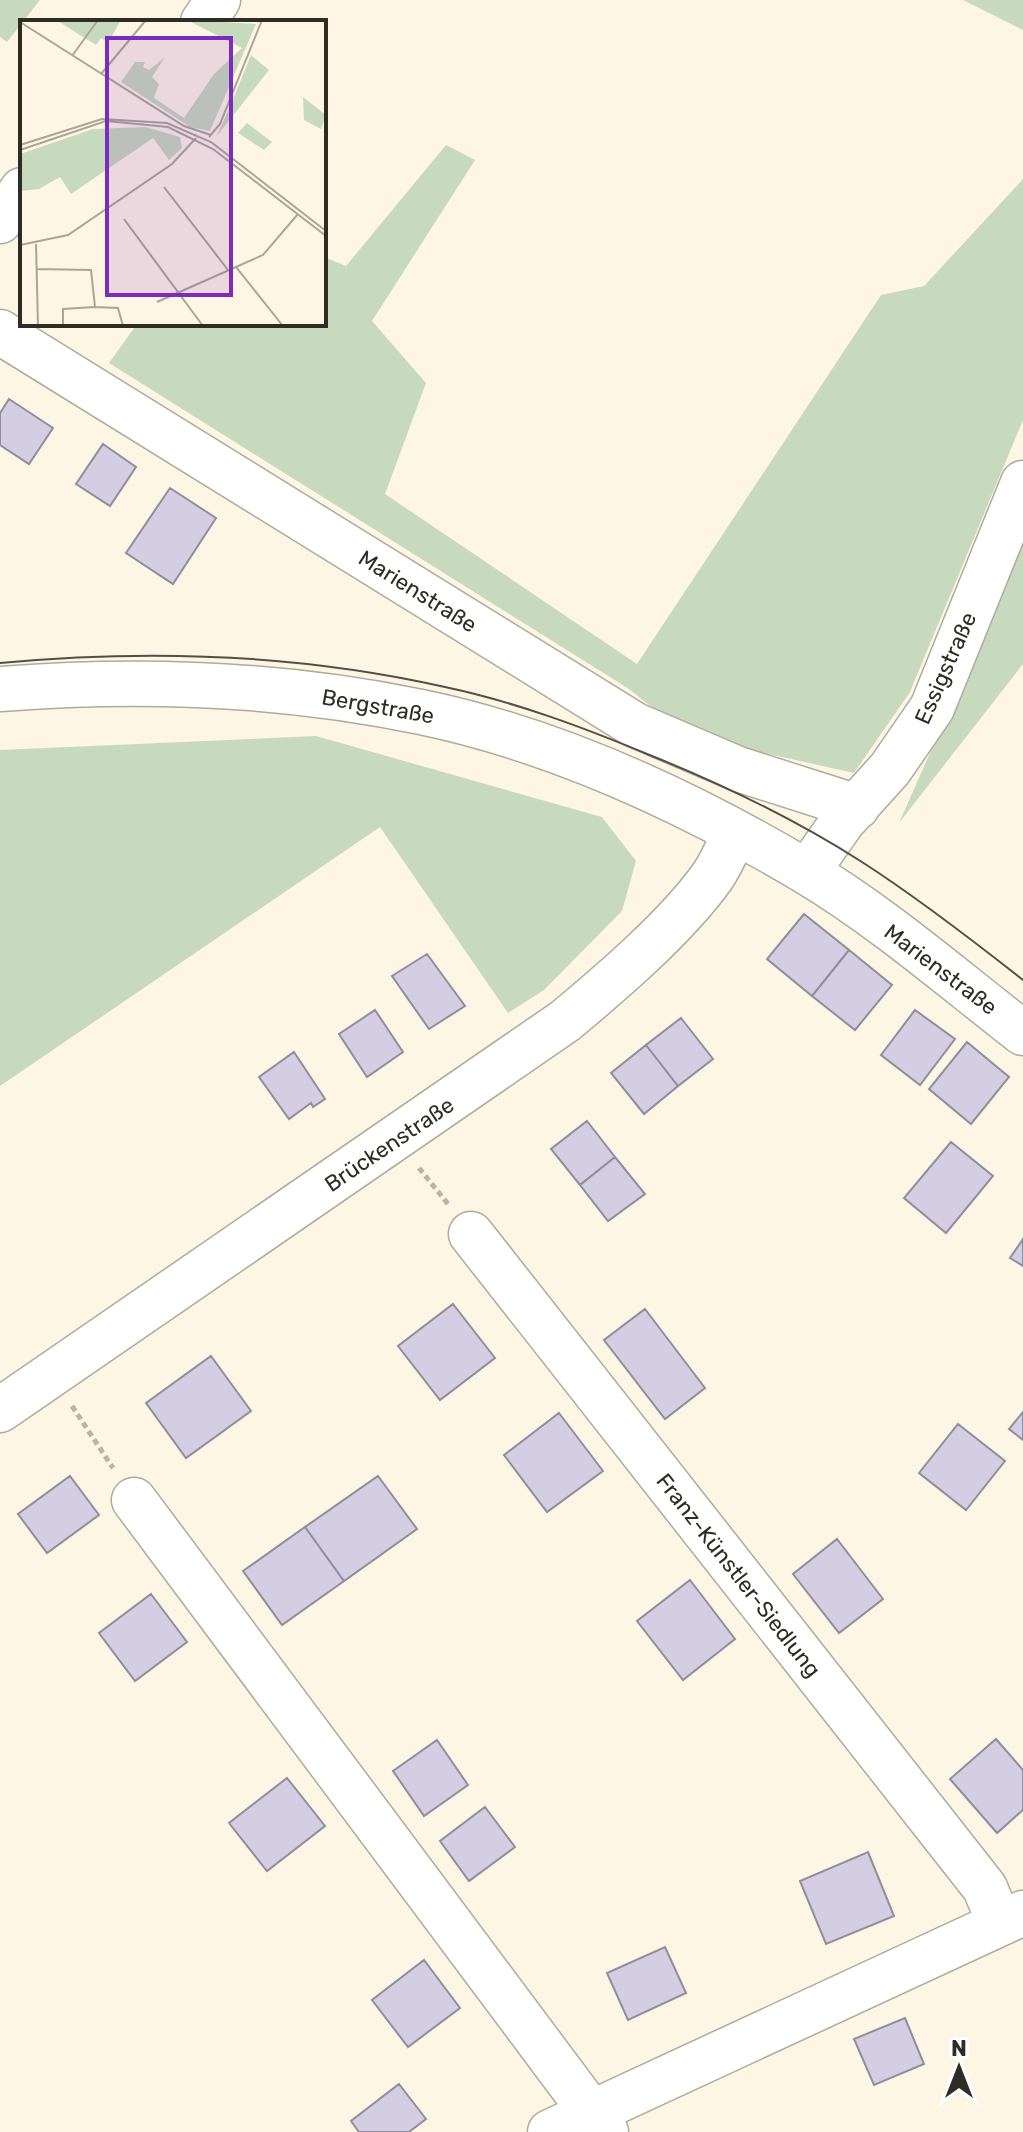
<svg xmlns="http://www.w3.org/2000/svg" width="1023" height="2132" font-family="Rubik,sans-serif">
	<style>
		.green { fill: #c8dabd }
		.building { fill: #d3cee1; stroke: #918d9d; stroke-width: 2 }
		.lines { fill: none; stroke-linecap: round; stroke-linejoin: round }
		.minor-casing { stroke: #b2aa99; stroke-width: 47 }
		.path { stroke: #bbb4a6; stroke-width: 5; stroke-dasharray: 6 4; stroke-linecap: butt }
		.minor { stroke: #fff; stroke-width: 44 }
		.tram { stroke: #534f46; stroke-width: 2 }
		.labels { text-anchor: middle; stroke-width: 6; stroke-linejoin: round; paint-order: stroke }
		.street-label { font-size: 22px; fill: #2f2c25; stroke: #fff }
		.inset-road { fill: none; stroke: #aba598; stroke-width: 2 }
		.view { fill: #7b2cbf; fill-opacity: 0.15; stroke: #7b2cbf; stroke-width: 4 }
		.inset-edge { fill: none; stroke: #2f2c25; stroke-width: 4 }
	</style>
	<rect width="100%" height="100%" fill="#fef6e4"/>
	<path class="green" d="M 0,0 L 40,0 L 7,42 L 0,37 Z
		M 963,0 L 1023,0 L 1023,30 Z
		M 446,145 L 475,160 L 372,321 L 426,383 L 385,494 L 637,664 L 881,295 L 924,286 L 1023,179 L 1023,420 L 910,692 L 854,773 L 688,736 L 629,689 L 109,363 L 137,324 L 324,324 L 324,257 L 346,266 Z
		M 1023,543 L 1023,664 L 899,823 Z
		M 316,736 L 602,817 L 636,861 L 622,911 L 544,990 L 508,1013 L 380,827 L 0,1086 L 0,750 Z"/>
	<path class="building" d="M 9,399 L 53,428 L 29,464 L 0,445 L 0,413 Z
		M 103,444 L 136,467 L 110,506 L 76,484 Z
		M 170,488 L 216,518 L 173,584 L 126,553 Z
		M 804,914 L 849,950 L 812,996 L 767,959 Z
		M 849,950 L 892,985 L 855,1030 L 812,996 Z
		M 427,954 L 465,1006 L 429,1029 L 392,976 Z
		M 375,1010 L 403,1052 L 367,1077 L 339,1034 Z
		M 915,1010 L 955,1039 L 920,1085 L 881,1055 Z
		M 681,1018 L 713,1059 L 678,1086 L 646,1045 Z
		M 967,1042 L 1009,1077 L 971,1124 L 929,1089 Z
		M 646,1045 L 678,1086 L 644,1114 L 611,1073 Z
		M 294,1052 L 325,1099 L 313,1107 L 311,1103 L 289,1119 L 259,1077 Z
		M 587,1121 L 615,1157 L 580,1185 L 551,1149 Z
		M 951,1142 L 993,1176 L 946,1233 L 904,1198 Z
		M 615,1157 L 645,1194 L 608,1221 L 580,1185 Z
		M 1023,1239 L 1023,1266 L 1010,1258 Z
		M 453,1304 L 495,1358 L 440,1400 L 398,1346 Z
		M 645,1309 L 705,1388 L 665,1419 L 604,1340 Z
		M 211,1356 L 251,1411 L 186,1458 L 146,1403 Z
		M 1023,1412 L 1023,1440 L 1009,1429 Z
		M 559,1413 L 603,1471 L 547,1512 L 504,1455 Z
		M 958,1424 L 1005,1461 L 966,1510 L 919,1473 Z
		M 70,1476 L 99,1515 L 47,1553 L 18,1514 Z
		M 378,1476 L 417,1529 L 344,1581 L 305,1527 Z
		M 305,1527 L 344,1581 L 282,1625 L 243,1571 Z
		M 837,1539 L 883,1599 L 839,1633 L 793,1574 Z
		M 690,1580 L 735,1639 L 683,1680 L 637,1621 Z
		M 151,1594 L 187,1642 L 135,1681 L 99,1633 Z
		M 996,1739 L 1023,1770 L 1023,1810 L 997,1833 L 950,1779 Z
		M 437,1740 L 468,1785 L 424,1816 L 393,1771 Z
		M 287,1778 L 325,1826 L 267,1871 L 229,1823 Z
		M 485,1807 L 515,1847 L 469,1881 L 440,1841 Z
		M 868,1852 L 894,1916 L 826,1944 L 800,1881 Z
		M 665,1947 L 686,1993 L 628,2020 L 607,1973 Z
		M 424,1960 L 460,2008 L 408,2047 L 372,2000 Z
		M 905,2018 L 924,2064 L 874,2085 L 854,2039 Z
		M 399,2084 L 426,2119 L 409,2132 L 359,2132 L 351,2121 Z"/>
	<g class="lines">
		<g class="minor-casing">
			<path id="minor" d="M 203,22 L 218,0
				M 0,221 L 22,190
				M 0,332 L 635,725 L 738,769 L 857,807
				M 0,689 C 141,678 282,683 421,712 C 556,740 687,801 805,871 C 882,917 952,978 1023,1033
				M 807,872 L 843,821 L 890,769 L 932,708 L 1023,483
				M 471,1234 L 985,1888 L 999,1922
				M 0,1410 L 565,1021 C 613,981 676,927 712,877 C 722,863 728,847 735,832
				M 134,1500 L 606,2132
				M 550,2132 L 1023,1913"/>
		</g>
		<path class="path" d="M 419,1168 L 448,1204
			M 72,1406 L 113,1468"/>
		<use href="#minor" class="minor"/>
		<path class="tram" d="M 0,663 C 149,649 299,654 445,687 C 516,702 585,728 652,756 C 724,785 796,820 862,862 C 918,898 971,939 1023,980"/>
	</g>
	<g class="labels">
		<g class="street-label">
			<text transform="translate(418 591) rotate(32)" y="8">Marienstraße</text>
			<text transform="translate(945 668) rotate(-66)" y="8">Essigstraße</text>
			<text transform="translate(378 706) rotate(10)" y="8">Bergstraße</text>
			<text transform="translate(941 969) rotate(37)" y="8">Marienstraße</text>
			<text transform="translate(389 1144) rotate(-34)" y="8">Brückenstraße</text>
			<text transform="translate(739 1575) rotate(52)" y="8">Franz-Künstler-Siedlung</text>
		</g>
	</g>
	<g transform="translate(20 20)">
		<rect width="306" height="306" fill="#fef6e4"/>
		<path d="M 36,0 L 101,0 L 88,23 L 81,18 L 76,25 ZM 167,0 L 236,4 L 190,111 L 170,107 L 101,62 L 115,42 L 125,42 L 123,47 L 129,50 L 145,37 L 132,57 L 139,64 L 134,78 L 164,98 L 194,54 L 222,28 ZM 231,35 L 249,50 L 196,117 L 209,89 ZM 283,77 L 306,95 L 301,109 L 284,100 ZM 227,103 L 252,122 L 244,130 L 218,113 ZM 126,107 L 160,117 L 162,128 L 149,140 L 133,118 L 51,174 L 40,157 L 19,169 L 0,171 L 0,134 L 73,109 Z" fill="#c8dabd"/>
		<path class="inset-road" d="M 0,2 L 164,106 L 191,115M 52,36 L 78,0M 81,54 L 126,0M 189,117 L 200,104 L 242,0M 0,125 L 82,99 L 147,103 L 191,122 L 306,211M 0,130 L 86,101 L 148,107 L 193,129 L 306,216M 144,167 L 208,250M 104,199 L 183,306M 16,224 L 18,306M 0,225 L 48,215 L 152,144 L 176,118M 216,247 L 263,306M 17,249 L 71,250 L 75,287 L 98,288 L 103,306M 137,282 L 243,235 L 278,194M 43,306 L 43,289 L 75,287"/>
		<path class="view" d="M 87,18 L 211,18 L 211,275 L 87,275 Z"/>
		<rect width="306" height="306" class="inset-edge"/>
	</g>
	<g transform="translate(959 2068)" stroke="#ffffff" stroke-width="6" paint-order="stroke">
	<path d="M0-6L14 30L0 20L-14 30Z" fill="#2f2c25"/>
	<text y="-12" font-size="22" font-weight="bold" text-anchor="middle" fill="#2f2c25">N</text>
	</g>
</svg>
